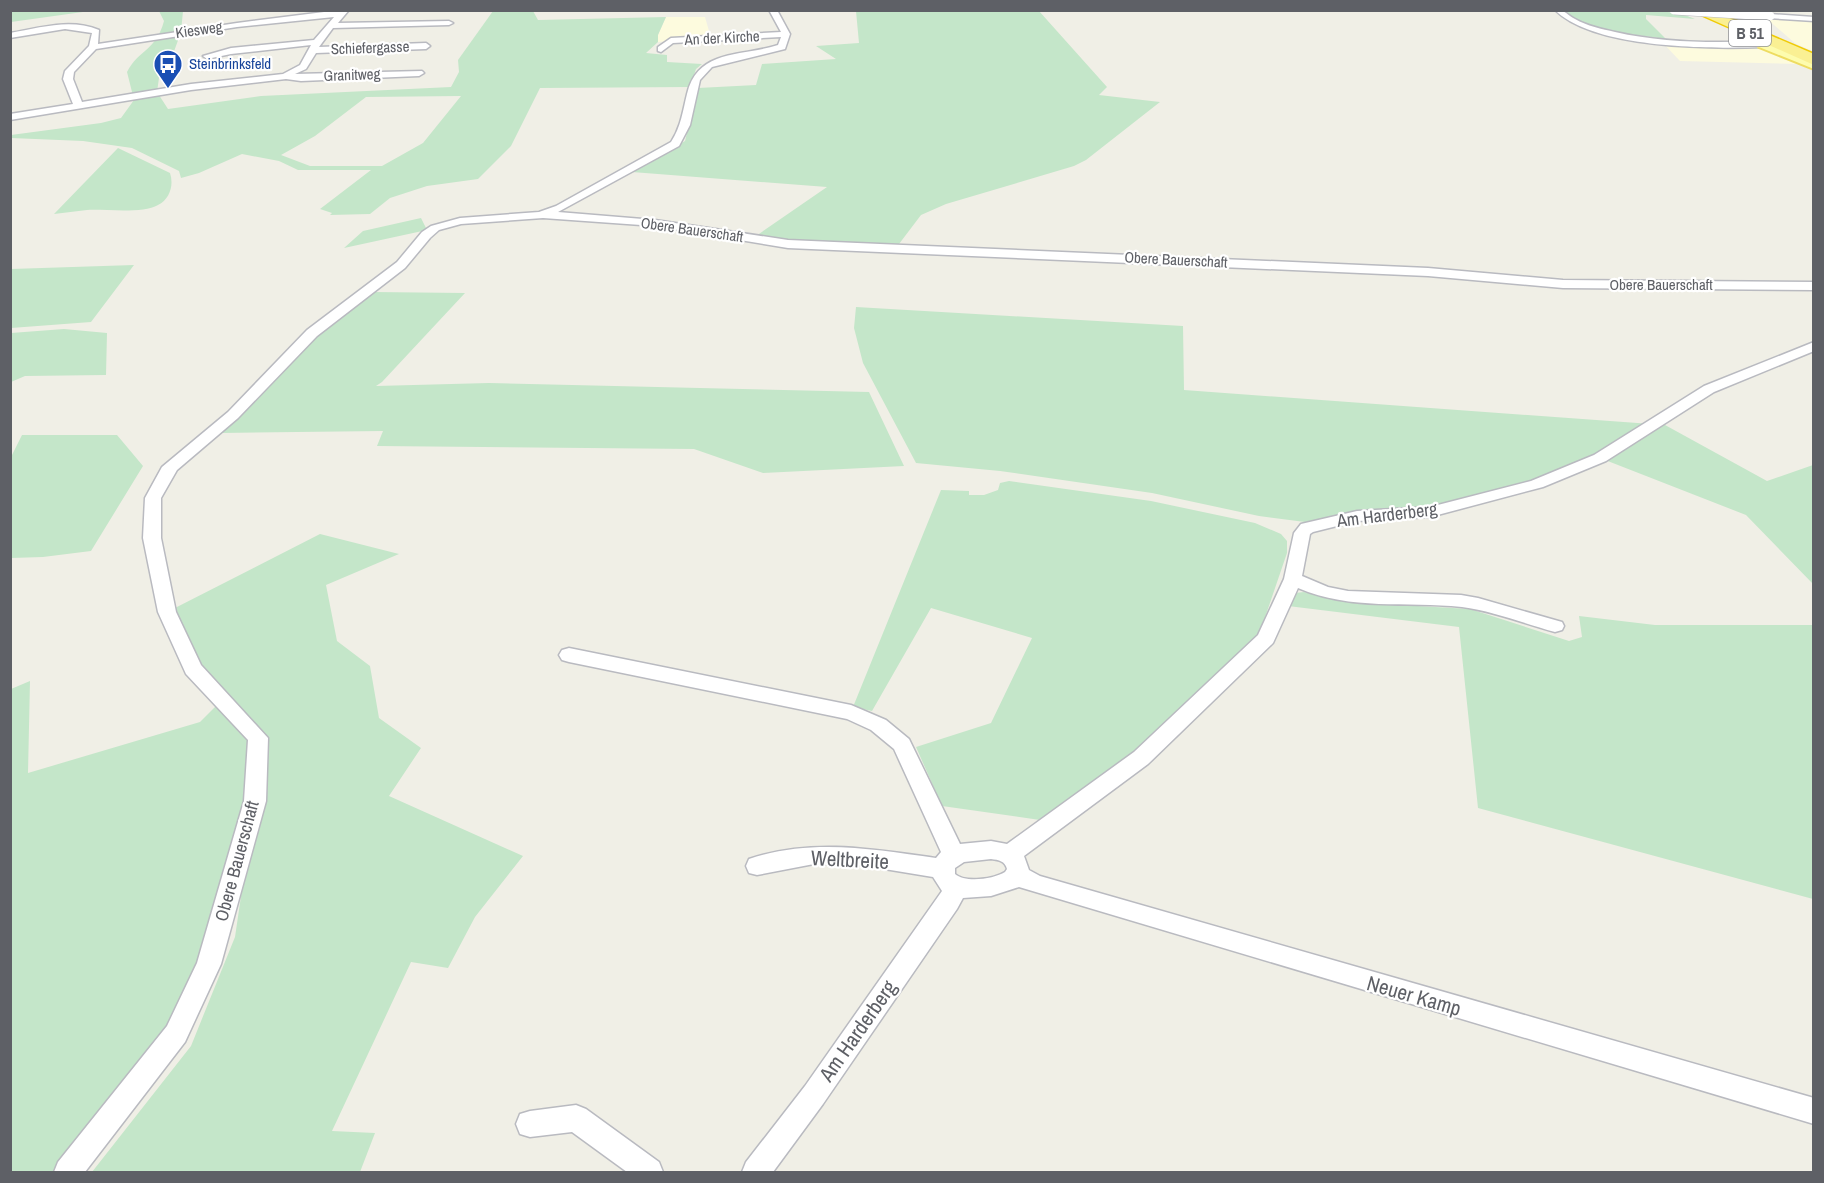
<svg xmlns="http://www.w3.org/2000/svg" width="1824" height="1183" font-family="'Archivo Narrow',sans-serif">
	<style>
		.commercial { fill: #fdfbde }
		.green { fill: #c4e6c9; fill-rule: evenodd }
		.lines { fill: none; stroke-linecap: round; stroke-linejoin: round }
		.street-casing { stroke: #b9bac0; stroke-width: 3 }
		.primary-casing { stroke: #eedc61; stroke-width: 4 }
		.highway-casing { stroke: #f0cb06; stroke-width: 3 }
		.street { fill: #fff; fill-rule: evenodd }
		.primary { fill: #fdfcae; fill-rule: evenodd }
		.highway { fill: #faf093; fill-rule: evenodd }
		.street-bridge-casing { stroke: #b9bac0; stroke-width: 10; stroke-linecap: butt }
		.street-bridge { stroke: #fff; stroke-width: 9 }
		.labels { text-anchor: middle; stroke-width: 4.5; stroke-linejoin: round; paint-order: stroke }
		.far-street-label { font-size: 15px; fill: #5e6066; stroke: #fff }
		.far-transit-label { font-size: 15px; fill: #164399; stroke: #fff; text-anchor: start }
		.shield { fill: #fff; stroke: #8e9094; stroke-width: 1.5 }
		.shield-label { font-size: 16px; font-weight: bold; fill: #5e6066 }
		.street-label { font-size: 18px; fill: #5e6066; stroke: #fff }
		.near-street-label { font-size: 21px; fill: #5e6066; stroke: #fff }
	</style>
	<rect width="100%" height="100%" fill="#f0efe6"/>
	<path class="commercial" d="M 666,17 L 705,17 L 711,38 L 658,42 L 658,35 Z
		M 1766,18 L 1813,20 L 1813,51 L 1796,44 Z
		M 1662,42 L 1756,47 L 1798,64 L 1680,61 Z"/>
	<path class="green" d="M 11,10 L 90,10 L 90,11 L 11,22 Z
		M 1642,10 L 1680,13 L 1695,19 L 1646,15 L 1646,19 L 1666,39 L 1592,29 L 1568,16 L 1566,11 Z
		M 159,11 L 183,11 L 181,32 L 172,57 L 159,78 L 157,92 L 168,109 L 261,96 L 451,87 L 459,72 L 458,60 L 493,11 L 533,11 L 538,20 L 666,17 L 658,35 L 658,42 L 646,53 L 667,55 L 667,62 L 702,64 L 696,69 L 690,87 L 540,88 L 511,146 L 478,179 L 427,186 L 390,198 L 370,214 L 330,215 L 332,213 L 320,209 L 371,170 L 298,170 L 279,161 L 242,154 L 199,173 L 181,178 L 179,171 L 132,148 L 83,141 L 11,138 L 11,135 L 101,123 L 121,118 L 134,100 L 127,72 C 139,49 156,51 164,21 ZM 461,96 L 423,143 L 382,166 L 310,166 L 281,155 L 315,136 L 366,97 Z
		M 856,11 L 1039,11 L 1107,87 L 1099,95 L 1160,102 L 1086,160 L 1074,166 L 946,204 L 921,215 L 899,244 L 894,246 L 804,243 L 756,236 L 827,187 L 632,172 L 685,141 L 698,88 L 756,85 L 762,64 L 836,59 L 816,46 L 859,43 Z
		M 118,148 L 170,173 C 174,185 170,199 158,205 C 143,214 105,209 87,210 C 76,211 65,213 54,214 Z
		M 421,218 L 427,230 L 344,248 L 363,231 Z
		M 134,265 L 91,322 L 11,328 L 11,269 Z
		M 373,292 L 465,293 L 382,382 L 376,386 L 489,383 L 869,392 L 904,466 L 763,473 L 694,449 L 377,446 L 383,431 L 220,433 L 320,330 Z
		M 856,307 L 1183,326 L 1184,390 L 1665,425 L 1767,481 L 1813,465 L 1813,584 L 1746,515 L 1600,458 L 1537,484 L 1430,512 L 1332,522 L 1305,522 L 1259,516 L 1152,493 L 1000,471 L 916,463 L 863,363 L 854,328 Z
		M 64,329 L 107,333 L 106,375 L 25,376 L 11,382 L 11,333 Z
		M 22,435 L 117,435 L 143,466 L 91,551 L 43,557 L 11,558 L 11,457 Z
		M 1009,481 L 1151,501 L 1255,523 L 1281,534 L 1287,541 L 1287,553 L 1259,635 L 1133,754 L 1040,820 L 942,806 L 916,747 L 991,723 L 1032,638 L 931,608 L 872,711 L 853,707 L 941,490 L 969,491 L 969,495 L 984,495 L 998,490 L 1000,483 Z
		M 320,534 L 399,554 L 326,585 L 337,641 L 370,666 L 379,718 L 421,748 L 389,796 L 523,856 L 475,917 L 448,968 L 411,962 L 332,1131 L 375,1133 L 360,1172 L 92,1172 L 191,1046 L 235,937 L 254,808 L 176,1034 L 55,1172 L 11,1172 L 11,689 L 30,681 L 28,773 L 200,722 L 222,700 L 193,669 L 173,609 Z
		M 1304,592 L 1347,602 L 1470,609 L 1569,641 L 1582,637 L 1579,616 L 1655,625 L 1813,625 L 1813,899 L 1478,808 L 1459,627 L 1288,606 L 1295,593 Z"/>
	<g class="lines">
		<g class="street-casing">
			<path id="street" d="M 340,10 L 349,10 L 338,23 L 449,21 L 453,23 L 449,25 L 333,28 L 319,47 L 426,43 L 430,46 L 426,49 L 316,53 L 306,69 L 295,74 L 422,71 L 424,73 L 419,76 L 301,81 L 286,79 L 191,90 L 10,120 L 10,114 L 73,104 L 63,79 L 65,71 L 89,46 L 92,33 L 65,29 L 10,38 L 10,33 C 40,28 70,18 99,30 L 98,44 L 237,23 ZM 334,17 L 314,40 L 231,48 L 203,56 L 207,59 L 231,54 L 311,45 L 300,65 L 283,74 L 191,84 L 82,102 L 73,79 L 74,72 L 96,49 L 237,27 Z
				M 769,10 L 777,10 L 790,34 L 785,49 L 712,67 L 700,80 L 690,125 L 679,146 L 558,212 L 655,220 L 788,240 L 1428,268 L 1563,280 L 1814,282 L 1814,290 L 1563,288 L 1428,276 L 788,248 L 655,226 L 543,218 L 461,224 L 439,230 L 430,238 L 405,268 L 317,336 L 238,418 L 177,470 L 161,498 L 161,538 L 176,612 L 201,665 L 268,738 L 266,801 L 221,964 L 185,1042 L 85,1172 L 54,1172 L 58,1162 L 167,1026 L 197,963 L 244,801 L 248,740 L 186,674 L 158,612 L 143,538 L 145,498 L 162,467 L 228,412 L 307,330 L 397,262 L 422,232 L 431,226 L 460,218 L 539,212 L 556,206 L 671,142 C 681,127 683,110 687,94 C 698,48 742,57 778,45 L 781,37 L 673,43 L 661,52 L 658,51 L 658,47 L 671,38 L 781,32 Z
				M 1555,10 C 1566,10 1567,15 1575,19 C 1587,26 1602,29 1615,32 C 1663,43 1715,43 1764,41 L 1768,44 L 1764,47 C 1711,49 1594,49 1555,10 Z
				M 1770,14 L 1814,17 L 1814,21 L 1767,18 L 1766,16 Z
				M 1814,342 L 1814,351 L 1714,392 L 1606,461 L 1543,487 L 1430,517 L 1357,521 L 1313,532 L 1310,534 L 1302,576 L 1328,587 L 1348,591 L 1461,595 L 1478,598 L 1562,622 L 1564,626 L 1562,630 L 1555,632 C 1525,624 1493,611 1462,607 C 1405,601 1352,611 1298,588 L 1273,643 L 1148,764 L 1024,856 L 1029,870 L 1040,876 L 1814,1098 L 1814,1124 L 1019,887 L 991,896 L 963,898 L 957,909 L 823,1104 L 773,1172 L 742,1172 L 746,1162 L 805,1086 L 942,891 L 933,877 L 860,865 L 814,864 L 757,875 L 749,873 L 746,866 L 749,859 C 811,838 873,849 936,858 L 941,852 L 894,749 L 871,730 L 847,719 L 569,662 L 562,660 L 559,655 L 562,650 L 569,648 L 851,705 L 886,720 L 909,739 L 960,844 L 991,841 L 1007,844 L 1134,752 L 1258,635 L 1284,579 L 1294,533 L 1301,524 L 1357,511 L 1430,507 L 1531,481 L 1594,455 L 1704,386 ZM 991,859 C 999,860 1005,861 1007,869 L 1005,872 C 994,879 965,883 955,874 L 955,868 L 964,862 Z
				M 576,1105 L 586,1109 L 659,1162 L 663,1172 L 627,1172 L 572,1132 L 530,1137 L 520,1134 L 516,1124 L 520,1114 L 530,1111 Z"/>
		</g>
		<g class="primary-casing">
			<path id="primary" d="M 1764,40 L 1814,60 L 1814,69 L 1759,47 L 1757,44 L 1759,41 Z"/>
		</g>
		<g class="highway-casing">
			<path id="highway" d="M 1690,10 L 1711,10 L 1814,54 L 1814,65 Z"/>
		</g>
		<use href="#street" class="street"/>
		<use href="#primary" class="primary"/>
		<use href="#highway" class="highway"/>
		<g class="street-bridge-casing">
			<path id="street-bridge" d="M 1674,10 L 1770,16"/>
		</g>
		<use href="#street-bridge" class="street-bridge"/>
	</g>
	<defs>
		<g id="bus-pin" transform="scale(1.5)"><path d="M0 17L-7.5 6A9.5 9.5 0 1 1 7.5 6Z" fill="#1a4fb4" stroke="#fff"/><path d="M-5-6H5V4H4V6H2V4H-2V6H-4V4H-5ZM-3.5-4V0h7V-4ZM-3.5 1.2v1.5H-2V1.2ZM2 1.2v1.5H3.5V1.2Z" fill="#fff"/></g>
	</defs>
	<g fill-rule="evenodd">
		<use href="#bus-pin" x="168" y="64"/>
	</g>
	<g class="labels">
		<g class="far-street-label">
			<text transform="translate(199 30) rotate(-8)" y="5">Kiesweg</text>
			<text transform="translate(722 38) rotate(-3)" y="5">An der Kirche</text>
			<text transform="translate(370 48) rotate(-2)" y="5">Schiefergasse</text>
			<text transform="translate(352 75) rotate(-2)" y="5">Granitweg</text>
			<text transform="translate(692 230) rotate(8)" y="5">Obere Bauerschaft</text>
			<text transform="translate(1176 260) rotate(3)" y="5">Obere Bauerschaft</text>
			<text x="1661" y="290">Obere Bauerschaft</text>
		</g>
		<g class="far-transit-label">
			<text x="189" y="69">Steinbrinksfeld</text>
		</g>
		<rect class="shield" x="1729" y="20" width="42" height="26" rx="4.5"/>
		<g class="shield-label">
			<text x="1750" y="39">B 51</text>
		</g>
		<g class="street-label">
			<text transform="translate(1387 515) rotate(-7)" y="6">Am Harderberg</text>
			<text transform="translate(237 861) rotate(-75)" y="6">Obere Bauerschaft</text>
		</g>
		<g class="near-street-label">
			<text transform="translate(850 860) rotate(3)" y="7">Weltbreite</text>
			<text transform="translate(1414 996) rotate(16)" y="7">Neuer Kamp</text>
			<text transform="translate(858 1031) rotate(-55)" y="7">Am Harderberg</text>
		</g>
	</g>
	<rect width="1824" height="1183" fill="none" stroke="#5e6066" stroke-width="24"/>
</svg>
